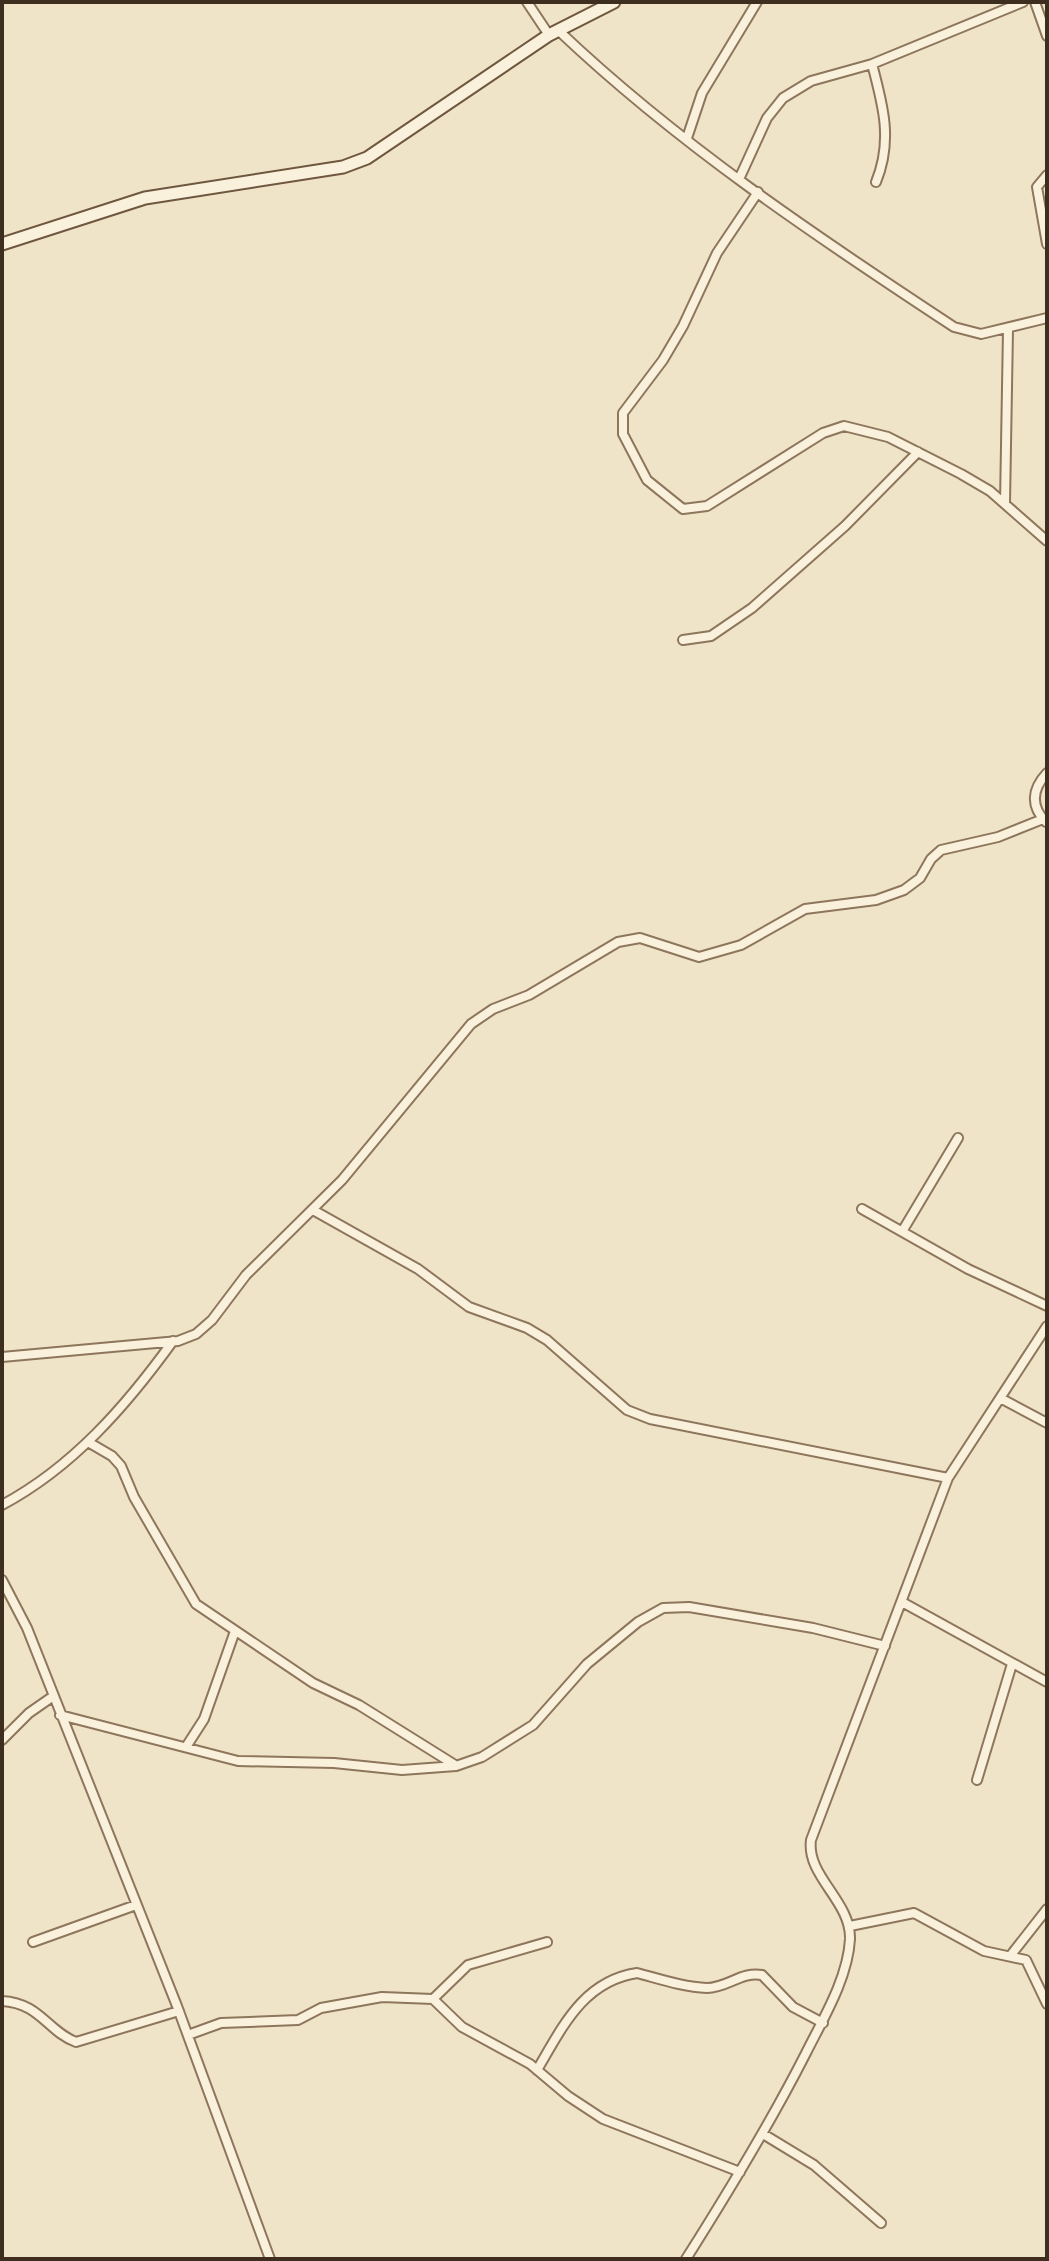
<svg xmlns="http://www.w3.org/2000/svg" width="1049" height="2261" font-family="'Roboto Serif',serif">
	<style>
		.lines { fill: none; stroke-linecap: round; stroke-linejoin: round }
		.street-casing { stroke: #8d765c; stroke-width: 12 }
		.secondary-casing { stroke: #6f573f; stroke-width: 15 }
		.street { stroke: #faf1dc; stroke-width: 8 }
		.secondary { stroke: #faf1dc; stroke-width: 11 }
	</style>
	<rect width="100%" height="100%" fill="#f0e4c8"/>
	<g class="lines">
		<g class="street-casing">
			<path id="street" d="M 527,2 L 549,35
				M 1035,2 L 1047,36
				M 559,31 C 678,144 817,237 954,327 L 981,334 L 1047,318
				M 872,64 C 883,105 893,141 876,182
				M 687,138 L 702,93 L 757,2
				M 1047,175 L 1037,187 L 1047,244
				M 740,177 L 767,118 L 783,98 L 811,81 L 872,64 L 1023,2
				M 758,192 L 717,253 L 683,326 L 663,360 L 623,413 L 623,434 L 647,480 L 683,509 L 707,506 L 823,433 L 844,426 L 888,437 L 961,474 L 990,491 L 1047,541
				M 1005,503 L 1008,330
				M 683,640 L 711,636 L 752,608 L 845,526 L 918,452
				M 1046,822 C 1030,806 1032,789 1047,773
				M 862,1209 L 968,1269 L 1047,1306
				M 313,1210 L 418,1269 L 469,1307 L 527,1328 L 547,1340 L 627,1410 L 650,1419 L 948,1478
				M 903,1230 L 958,1138
				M 2,1357 L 178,1341 L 196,1334 L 212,1320 L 246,1275 L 342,1180 L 471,1024 L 493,1009 L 529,995 L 618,942 L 640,938 L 699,957 L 741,945 L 805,909 L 876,900 L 904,890 L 920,878 L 931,859 L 941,850 L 998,837 L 1043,819
				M 1002,1399 L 1047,1423
				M 88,1442 L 112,1456 L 121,1466 L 134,1497 L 196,1604 L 313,1683 L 359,1705 L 455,1765
				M 2,1505 C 73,1467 126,1406 173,1341
				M 2,1580 L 27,1628 L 177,2006 L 270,2259
				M 902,1602 L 1047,1682
				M 60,1715 L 238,1761 L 334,1763 L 402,1770 L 456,1766 L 482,1757 L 533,1725 L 587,1664 L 638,1622 L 663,1608 L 689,1607 L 813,1628 L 885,1646
				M 2,1740 L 29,1713 L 52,1697
				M 186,1747 L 204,1719 L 235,1631
				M 977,1780 L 1012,1664
				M 850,1926 L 914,1913 L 984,1951 L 1026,1960 L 1047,2004
				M 33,1942 L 136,1905
				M 1011,1955 L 1047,1909
				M 433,1999 L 468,1965 L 547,1942
				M 2,2001 C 40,2003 47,2031 76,2042 L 179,2011
				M 188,2035 L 221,2023 L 298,2020 L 321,2008 L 382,1997 L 433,1999 L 462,2027 L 530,2064 L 568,2096 L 603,2119 L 740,2172
				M 537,2070 C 562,2028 583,1981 637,1973 C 660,1979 683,1987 707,1988 C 727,1988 742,1971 762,1975 L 793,2007 L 823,2023
				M 763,2134 L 814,2165 L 881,2223
				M 686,2259 C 729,2191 770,2124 806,2053 C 823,2019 848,1978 850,1939 C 851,1901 806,1876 811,1840 L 948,1478 L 1047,1326"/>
		</g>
		<g class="secondary-casing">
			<path id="secondary" d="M 2,244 L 145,198 L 343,167 L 367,158 L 549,35 L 614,2"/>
		</g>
		<use href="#street" class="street"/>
		<use href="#secondary" class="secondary"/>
	</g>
	<rect width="1049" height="2261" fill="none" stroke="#3d2e20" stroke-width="8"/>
</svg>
